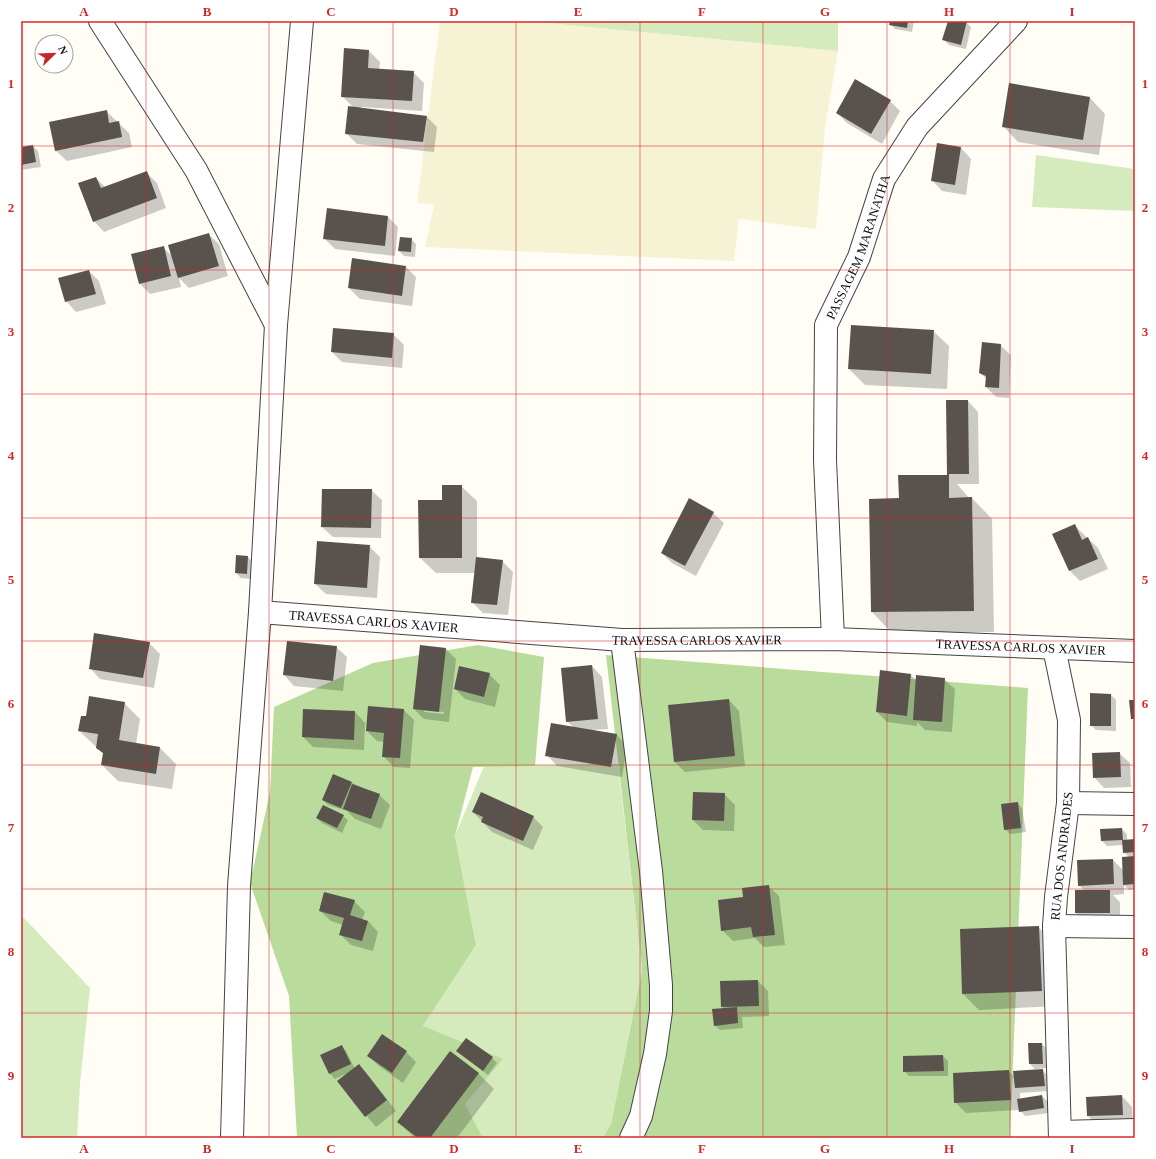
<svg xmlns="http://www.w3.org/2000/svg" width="1156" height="1159" font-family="Georgia,serif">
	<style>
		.farmland { fill: #f6f3d4 }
		.green { fill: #d5ebbd }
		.forest { fill: #b9dc9c }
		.shadow { fill: #0003; fill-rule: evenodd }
		.building { fill: #5a524d }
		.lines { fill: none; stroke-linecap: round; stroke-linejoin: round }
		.street-casing { stroke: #444; stroke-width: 24 }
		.street { stroke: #fff; stroke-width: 22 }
		.grid { fill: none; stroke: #d62828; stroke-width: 1; stroke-opacity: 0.55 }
		.labels { text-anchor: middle; stroke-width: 4; stroke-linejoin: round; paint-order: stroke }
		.street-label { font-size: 13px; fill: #111; stroke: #fff }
		.neatline { fill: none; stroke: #d62828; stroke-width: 1.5 }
		.grid-label { font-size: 13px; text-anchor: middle; font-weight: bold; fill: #d62828 }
	</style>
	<rect width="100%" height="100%" fill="#fffdf5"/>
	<path class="farmland" d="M 440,21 L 527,21 L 838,51 L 825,128 L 816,229 L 739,219 L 734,261 L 425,247 L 434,205 L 417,203 Z"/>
	<path class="green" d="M 527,21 L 838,21 L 838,51 Z
		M 1036,155 L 1135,169 L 1135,211 L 1032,207 Z
		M 618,764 L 642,970 L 611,1124 L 603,1138 L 483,1138 L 423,1026 L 476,945 L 455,836 L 484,766 Z
		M 21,917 L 24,918 L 90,988 L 80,1084 L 77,1138 L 21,1138 Z"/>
	<path class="forest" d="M 478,645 L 544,657 L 535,766 L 473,767 L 455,836 L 476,945 L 423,1026 L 503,1059 L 465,1104 L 483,1138 L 297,1138 L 289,996 L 250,883 L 270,792 L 274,707 L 373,663 Z
		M 606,655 L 1028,688 L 1010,1138 L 603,1138 L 611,1124 L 642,970 Z"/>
	<path class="shadow" d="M 339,21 L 369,21 L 369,22 Z
		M 891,21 L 914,21 L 912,32 L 895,29 L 890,24 Z
		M 949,21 L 966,22 L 971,27 L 966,49 L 949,45 L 944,40 Z
		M 345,49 L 369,51 L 380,62 L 379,70 L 413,72 L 424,83 L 422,111 L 361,107 L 361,109 L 426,116 L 437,127 L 434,152 L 357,144 L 346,133 L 354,108 L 342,96 Z
		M 1090,98 L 1105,114 L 1099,155 L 1018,142 L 1003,126 Z
		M 890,101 L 900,111 L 882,144 L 847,123 L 837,113 Z
		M 106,111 L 129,133 L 132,147 L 67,161 L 56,151 Z
		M 33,146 L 38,151 L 41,167 L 21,170 L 21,148 Z
		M 961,148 L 971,159 L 966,195 L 942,191 L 932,180 Z
		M 147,173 L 157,183 L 166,208 L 104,232 L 94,221 L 96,178 L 106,188 Z
		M 388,217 L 398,227 L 395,256 L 335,249 L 324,238 Z
		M 208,234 L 219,244 L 228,276 L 189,288 L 179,278 L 181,287 L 150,294 L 140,284 L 132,255 L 163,247 L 172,256 Z
		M 411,239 L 416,244 L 415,257 L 404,256 L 399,251 Z
		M 406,267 L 416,277 L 412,306 L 360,299 L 349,288 Z
		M 89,271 L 99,281 L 106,304 L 76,312 L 66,301 Z
		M 852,326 L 933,331 L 949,346 L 947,389 L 865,385 L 849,369 Z
		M 393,334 L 404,345 L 402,368 L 342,362 L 332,352 Z
		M 1000,345 L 1011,355 L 1009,398 L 996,397 L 986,387 L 986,378 L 980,373 Z
		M 968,401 L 978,412 L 979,484 L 957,484 L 969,498 L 972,498 L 992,519 L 994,632 L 892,633 L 872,612 L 870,500 L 900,499 L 899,476 L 949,475 L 948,474 Z
		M 461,486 L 477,501 L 477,558 L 502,561 L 513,572 L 508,615 L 483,613 L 472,602 L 475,573 L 436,573 L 420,558 L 443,501 Z
		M 371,490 L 382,500 L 381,538 L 333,537 L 322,527 Z
		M 713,513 L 724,523 L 696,576 L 672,563 L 662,553 Z
		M 1075,526 L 1098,548 L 1108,569 L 1080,581 L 1070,571 L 1054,535 Z
		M 369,546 L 380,557 L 377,598 L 326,594 L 315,584 Z
		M 248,557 L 253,562 L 252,579 L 241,578 L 236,573 Z
		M 149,643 L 160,654 L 154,688 L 100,679 L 90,668 Z
		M 336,647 L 347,657 L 343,691 L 294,686 L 284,675 Z
		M 446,649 L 456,659 L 449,722 L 424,719 L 414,709 ZM 424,710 L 444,712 L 444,714 L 424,712 Z
		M 592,666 L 602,677 L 608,729 L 592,730 L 617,735 L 627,746 L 622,777 L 557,766 L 547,755 L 574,728 L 567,721 Z
		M 881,671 L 911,675 L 917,681 L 944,679 L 955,689 L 952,732 L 925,730 L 917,722 L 917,726 L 887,722 L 877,712 Z
		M 489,674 L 500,685 L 495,707 L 465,699 L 455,689 Z
		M 1111,695 L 1116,700 L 1116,731 L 1096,730 L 1091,725 Z
		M 729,700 L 739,711 L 745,766 L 685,772 L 675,762 Z
		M 124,703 L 140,719 L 136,744 L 160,748 L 176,764 L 172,789 L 118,781 L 102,765 L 104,754 L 79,731 L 87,718 Z
		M 404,710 L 414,720 L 410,768 L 394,767 L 383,756 L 385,742 L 377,741 L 367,731 Z
		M 355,712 L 365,723 L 364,750 L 313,747 L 303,737 Z
		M 1119,753 L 1130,763 L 1131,787 L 1104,788 L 1094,777 Z
		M 352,783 L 379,795 L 390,805 L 381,829 L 355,819 L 347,811 L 328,805 L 323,800 Z
		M 724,794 L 735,805 L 734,831 L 703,830 L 693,820 Z
		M 1017,803 L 1022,808 L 1026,832 L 1010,834 L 1005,829 Z
		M 473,812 L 533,817 L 543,827 L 533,850 L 492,832 Z
		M 343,816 L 348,820 L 342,833 L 322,823 L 317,818 Z
		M 1122,829 L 1127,834 L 1127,841 L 1135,840 L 1135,889 L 1129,890 L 1124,885 L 1124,894 L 1113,895 L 1120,902 L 1120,923 L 1086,923 L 1076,913 L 1085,891 L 1079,885 L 1113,860 L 1123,870 L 1129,857 L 1124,852 L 1123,845 L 1107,846 L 1102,841 Z
		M 768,886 L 779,896 L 785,945 L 764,947 L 755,938 L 733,941 L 722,930 L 744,898 Z
		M 354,901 L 365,912 L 362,920 L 368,921 L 378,932 L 373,951 L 351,945 L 341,935 L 343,925 L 331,921 L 320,911 Z
		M 1038,927 L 1054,942 L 1057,1006 L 979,1010 L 963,994 Z
		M 758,981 L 768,991 L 769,1016 L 742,1017 L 743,1028 L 720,1030 L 715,1025 L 725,1009 L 722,1007 Z
		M 1042,1044 L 1047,1049 L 1048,1068 L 1035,1069 L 1030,1064 Z
		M 341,1046 L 346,1051 L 355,1069 L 359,1065 L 369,1076 L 396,1111 L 376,1127 L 338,1082 L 348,1073 L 335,1079 L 330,1074 L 322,1056 Z
		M 457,1051 L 492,1058 L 497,1063 L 488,1075 Z
		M 406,1052 L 416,1062 L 403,1083 L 379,1066 L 368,1055 Z
		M 450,1053 L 479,1074 L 494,1089 L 457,1138 L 415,1138 L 398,1122 Z
		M 943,1056 L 948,1061 L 948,1076 L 909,1076 L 904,1071 Z
		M 1009,1071 L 1015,1077 L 1043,1071 L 1048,1076 L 1049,1091 L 1020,1093 L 1020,1099 L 1042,1096 L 1047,1101 L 1049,1113 L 1025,1116 L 1020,1110 L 966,1113 L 955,1102 Z
		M 1122,1096 L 1132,1107 L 1133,1125 L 1093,1121 L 1088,1116 Z"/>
	<path class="building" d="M 890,21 L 908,21 L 907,28 L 889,25 Z
		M 948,21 L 967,21 L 961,45 L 942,40 Z
		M 344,48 L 369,50 L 368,68 L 414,71 L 412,101 L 341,97 Z
		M 855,79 L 891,100 L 871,134 L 836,113 Z
		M 1009,83 L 1090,97 L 1083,140 L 1002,127 Z
		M 348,106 L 427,116 L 423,142 L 345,134 Z
		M 107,110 L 109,123 L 119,121 L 122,137 L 55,151 L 49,122 Z
		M 937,143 L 961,147 L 955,185 L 931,181 Z
		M 33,145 L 36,162 L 21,165 L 21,147 Z
		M 147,171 L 157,198 L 93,222 L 78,183 L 96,177 L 101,188 Z
		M 327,208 L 388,216 L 385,246 L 323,239 Z
		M 209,233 L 219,266 L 178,278 L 168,245 Z
		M 400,237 L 412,238 L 411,252 L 398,251 Z
		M 164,246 L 171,276 L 139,284 L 131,254 Z
		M 352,258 L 406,266 L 402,296 L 348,288 Z
		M 89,270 L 96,294 L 65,302 L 58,278 Z
		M 851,325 L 934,330 L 931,374 L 848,369 Z
		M 333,328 L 394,333 L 392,358 L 331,352 Z
		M 982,342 L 1001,344 L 999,388 L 985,387 L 986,376 L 979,373 Z
		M 946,400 L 968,400 L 969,474 L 949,474 L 949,498 L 972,497 L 974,611 L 871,612 L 869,499 L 899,498 L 898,475 L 947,475 Z
		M 442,485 L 462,485 L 462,558 L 419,558 L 418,500 L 442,500 Z
		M 322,489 L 372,489 L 371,528 L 321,527 Z
		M 689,498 L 714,512 L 685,566 L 661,553 Z
		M 1075,524 L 1082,540 L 1088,537 L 1098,559 L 1069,571 L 1052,534 Z
		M 317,541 L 370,545 L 367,588 L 314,584 Z
		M 236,555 L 248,556 L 247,574 L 235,573 Z
		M 476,557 L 503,560 L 497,605 L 471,603 Z
		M 94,633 L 150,642 L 143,678 L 89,669 Z
		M 287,641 L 337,646 L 333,681 L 283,675 Z
		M 420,645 L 446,648 L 439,712 L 413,709 Z
		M 592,665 L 598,719 L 566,722 L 561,668 Z
		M 459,666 L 490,673 L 484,697 L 454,689 Z
		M 880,670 L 911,674 L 907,716 L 876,712 Z
		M 916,675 L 945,678 L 942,722 L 913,720 Z
		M 1090,693 L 1111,694 L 1111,726 L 1090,726 Z
		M 89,696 L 125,702 L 119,740 L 160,747 L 156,774 L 101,765 L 103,753 L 96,748 L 98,734 L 78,731 L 81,716 L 86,716 Z
		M 729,699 L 735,756 L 674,762 L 668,705 Z
		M 1129,700 L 1135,700 L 1135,719 L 1131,719 Z
		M 368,706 L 404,709 L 400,758 L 382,757 L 384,733 L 366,731 Z
		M 303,709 L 355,711 L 354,740 L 302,737 Z
		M 551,723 L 617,734 L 611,767 L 545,756 Z
		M 1120,752 L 1121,777 L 1093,778 L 1092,753 Z
		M 333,774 L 352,782 L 341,808 L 322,800 Z
		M 352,784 L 380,794 L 371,819 L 343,809 Z
		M 481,792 L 534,816 L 523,841 L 481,822 L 483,817 L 472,812 Z
		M 693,792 L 725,793 L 724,821 L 692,820 Z
		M 1018,802 L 1021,828 L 1004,830 L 1001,804 Z
		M 323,805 L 344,815 L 337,828 L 316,818 Z
		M 1122,828 L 1123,840 L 1135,839 L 1135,852 L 1123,853 L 1122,840 L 1101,841 L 1100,829 Z
		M 1135,856 L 1135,884 L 1123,885 L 1122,857 Z
		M 1113,859 L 1114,884 L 1078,886 L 1077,860 Z
		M 769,885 L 775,935 L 753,937 L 751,927 L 721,931 L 718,900 L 743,897 L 742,888 Z
		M 1075,890 L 1110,890 L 1110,913 L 1075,913 Z
		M 324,892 L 355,900 L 350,915 L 368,921 L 362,941 L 339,935 L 344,918 L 319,911 Z
		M 1039,926 L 1042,991 L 962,994 L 960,929 Z
		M 758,980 L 759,1006 L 721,1007 L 720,981 Z
		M 737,1007 L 738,1023 L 714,1026 L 712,1009 Z
		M 382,1034 L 407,1051 L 392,1073 L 367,1056 Z
		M 466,1038 L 493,1057 L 483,1071 L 456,1051 Z
		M 1028,1043 L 1042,1043 L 1043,1064 L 1029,1064 Z
		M 342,1045 L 351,1064 L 329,1074 L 320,1055 Z
		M 450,1051 L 479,1073 L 430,1138 L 418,1138 L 397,1122 Z
		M 943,1055 L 944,1071 L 903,1072 L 903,1056 Z
		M 359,1064 L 387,1100 L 365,1117 L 337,1081 Z
		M 1043,1069 L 1045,1086 L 1015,1088 L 1013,1071 Z
		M 1009,1070 L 1011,1100 L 954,1103 L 953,1073 Z
		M 1042,1095 L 1044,1108 L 1019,1112 L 1017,1099 Z
		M 1122,1095 L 1123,1115 L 1087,1116 L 1086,1097 Z"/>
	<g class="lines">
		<g class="street-casing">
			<g id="street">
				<path d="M 100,21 L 196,170 L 276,325"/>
				<path id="s1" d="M 260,612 L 622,640 L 833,639 L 1135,651"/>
				<path id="s2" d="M 833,639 L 825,460 L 826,325 L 859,257 L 884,179 L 917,127 L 1016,21"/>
				<path d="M 622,640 L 651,871 L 661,985 L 661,1011 L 655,1054 L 641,1116 L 631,1138"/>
				<path d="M 1054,648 L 1069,720 L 1068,803 L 1056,897 L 1054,926 L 1060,1138"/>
				<path d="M 1068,803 L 1135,804"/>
				<path d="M 1054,926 L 1135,927"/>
				<path d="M 1060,1132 L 1135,1130"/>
				<path d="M 232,1138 L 239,886 L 260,612 L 276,325 L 302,21"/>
			</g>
		</g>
		<use href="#street" class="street"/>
	</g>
	<path class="grid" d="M 146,21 L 146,1138M 269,21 L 269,1138M 393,21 L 393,1138M 516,21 L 516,1138M 640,21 L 640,1138M 763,21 L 763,1138M 887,21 L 887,1138M 1010,21 L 1010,1138M 21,146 L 1135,146M 21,270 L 1135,270M 21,394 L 1135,394M 21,518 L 1135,518M 21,641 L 1135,641M 21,765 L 1135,765M 21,889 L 1135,889M 21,1013 L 1135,1013"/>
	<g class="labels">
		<g class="street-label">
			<text dy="5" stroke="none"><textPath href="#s2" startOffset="399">PASSAGEM MARANATHA</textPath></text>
			<text dy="5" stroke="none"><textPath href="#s1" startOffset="114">TRAVESSA CARLOS XAVIER</textPath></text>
			<text dy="5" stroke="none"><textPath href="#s1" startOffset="438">TRAVESSA CARLOS XAVIER</textPath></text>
			<text dy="5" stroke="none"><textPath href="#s1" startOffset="762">TRAVESSA CARLOS XAVIER</textPath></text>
			<text transform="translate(1061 856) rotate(-84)" y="5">RUA DOS ANDRADES</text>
		</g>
	</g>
	<rect width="1156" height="1159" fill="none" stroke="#ffffff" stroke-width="44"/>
	<g transform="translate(54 54) rotate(67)"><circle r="19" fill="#ffffff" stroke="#a0a0a0"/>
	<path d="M0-3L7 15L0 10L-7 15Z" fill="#c4262e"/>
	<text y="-6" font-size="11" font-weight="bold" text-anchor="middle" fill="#111111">N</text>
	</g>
	<rect x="22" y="22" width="1112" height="1115" class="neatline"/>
	<g class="grid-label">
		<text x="84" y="16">A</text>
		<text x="207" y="16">B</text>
		<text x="331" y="16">C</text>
		<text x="454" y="16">D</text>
		<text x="578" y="16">E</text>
		<text x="702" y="16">F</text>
		<text x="825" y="16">G</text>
		<text x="949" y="16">H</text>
		<text x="1072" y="16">I</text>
		<text x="11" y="88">1</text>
		<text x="1145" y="88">1</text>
		<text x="11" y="212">2</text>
		<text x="1145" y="212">2</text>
		<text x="11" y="336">3</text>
		<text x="1145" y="336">3</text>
		<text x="11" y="460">4</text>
		<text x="1145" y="460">4</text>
		<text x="11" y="584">5</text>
		<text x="1145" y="584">5</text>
		<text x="11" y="708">6</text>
		<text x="1145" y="708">6</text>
		<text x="11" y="832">7</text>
		<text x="1145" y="832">7</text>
		<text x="11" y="956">8</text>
		<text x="1145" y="956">8</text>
		<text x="11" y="1080">9</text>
		<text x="1145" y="1080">9</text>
		<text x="84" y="1153">A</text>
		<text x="207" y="1153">B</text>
		<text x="331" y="1153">C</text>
		<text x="454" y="1153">D</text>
		<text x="578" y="1153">E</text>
		<text x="702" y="1153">F</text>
		<text x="825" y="1153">G</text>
		<text x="949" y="1153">H</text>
		<text x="1072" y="1153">I</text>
	</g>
</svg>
